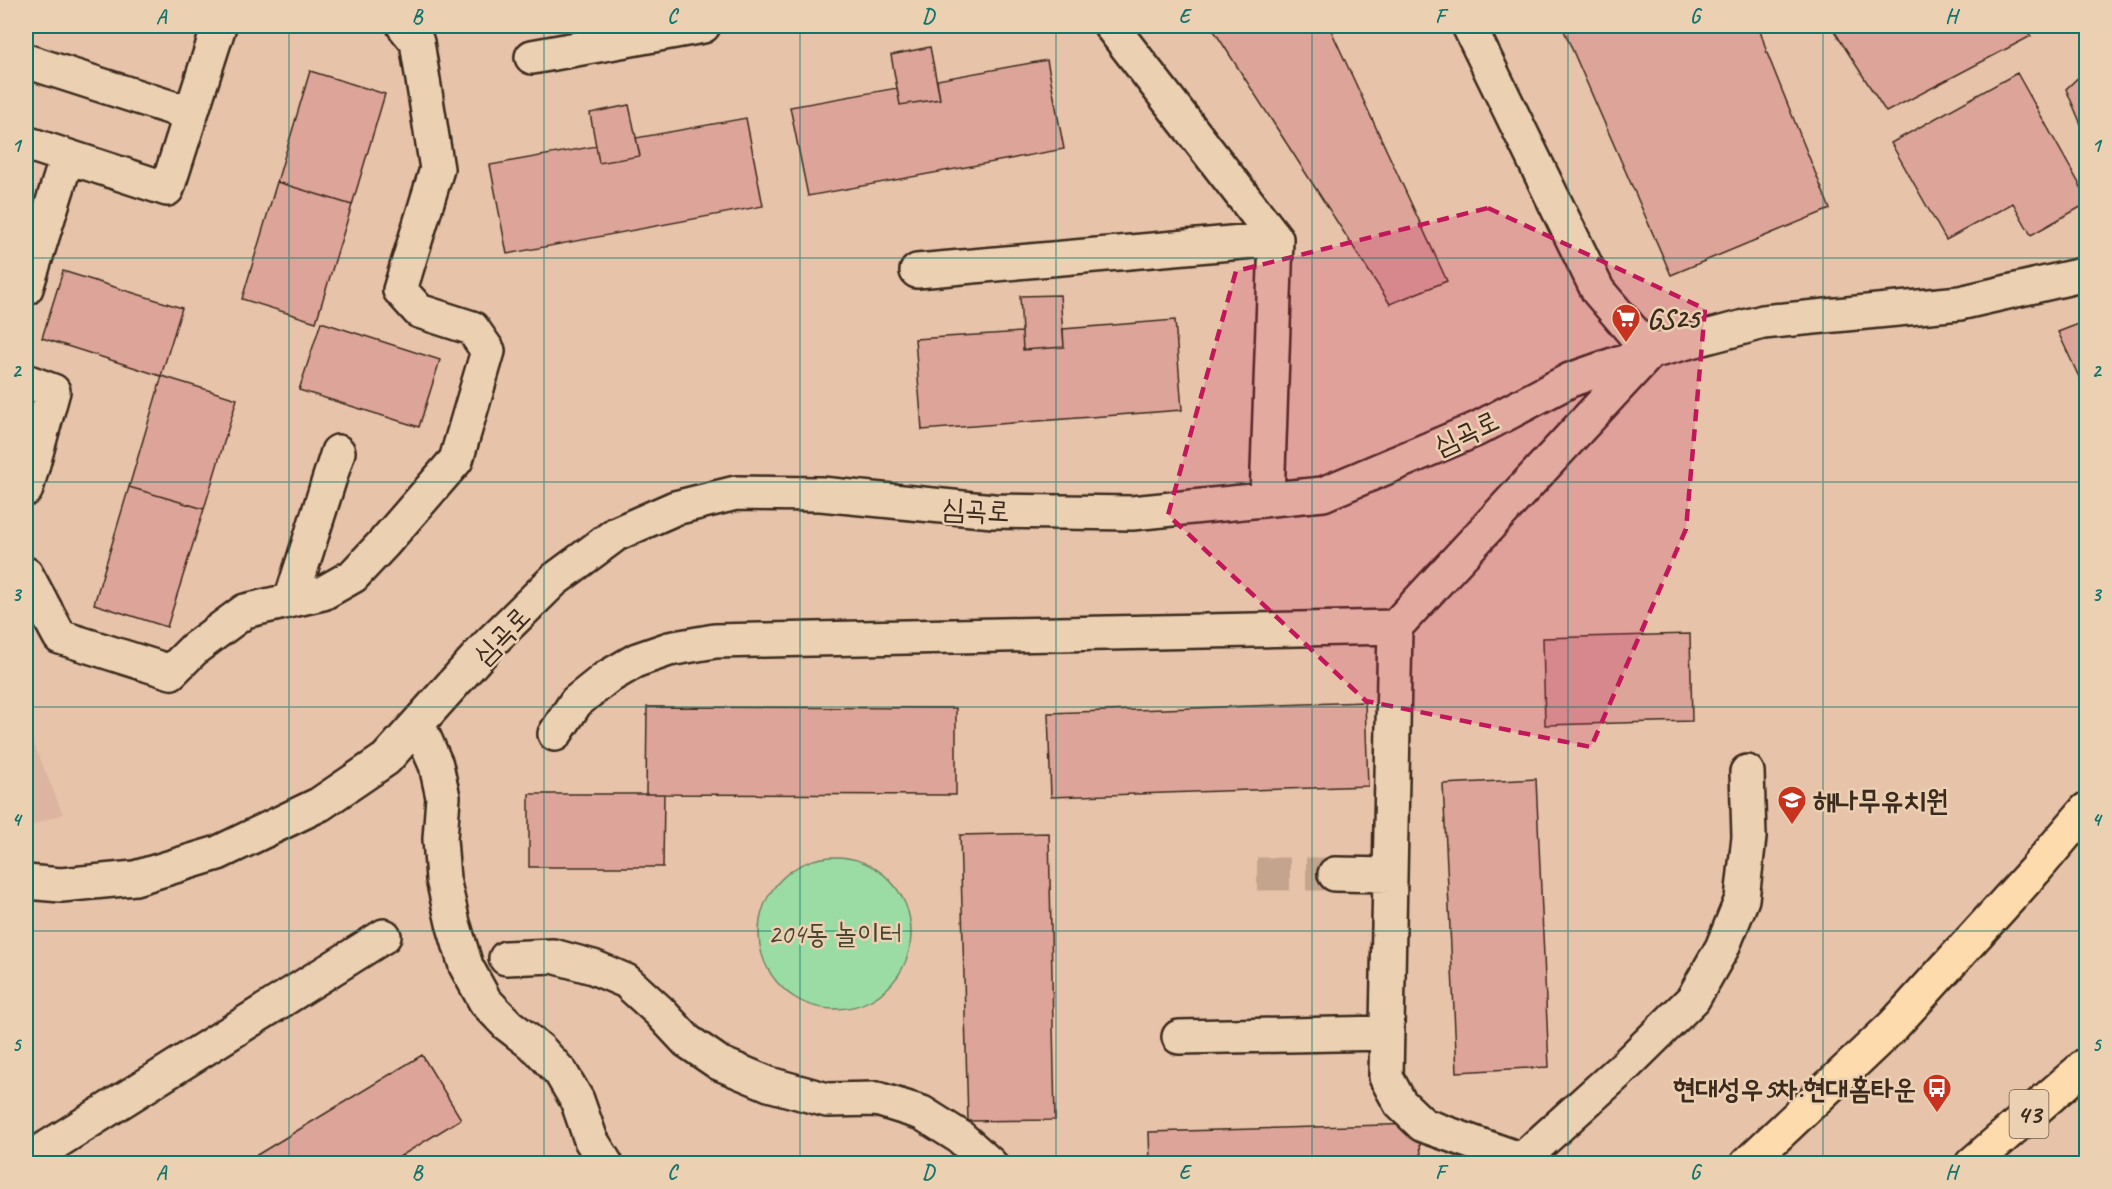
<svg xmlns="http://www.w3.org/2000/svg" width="2112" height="1189" font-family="Caveat,'Poor Story',sans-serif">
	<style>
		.built { fill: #ddb4a0 }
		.green { fill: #9bdba4; stroke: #6b8261; stroke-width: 1.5 }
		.building { fill: #dda499; stroke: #3b2a1e; stroke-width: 1.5 }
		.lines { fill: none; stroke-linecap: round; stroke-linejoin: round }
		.minor-tunnel { stroke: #c5a48e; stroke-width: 33; stroke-dasharray: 33 16; stroke-linecap: butt }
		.minor-casing { stroke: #3b2a1e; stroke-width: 38 }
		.major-casing { stroke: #3b2a1e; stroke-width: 38 }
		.minor { stroke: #ebd0b2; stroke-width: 33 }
		.major { stroke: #fedbac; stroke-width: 33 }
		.marked { fill: #c2185b; fill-opacity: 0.2; stroke: #c2185b; stroke-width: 4.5; stroke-dasharray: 12 8; stroke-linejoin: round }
		.grid { fill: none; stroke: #0f766e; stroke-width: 1.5; stroke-opacity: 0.55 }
		.labels { text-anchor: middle; stroke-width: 5; stroke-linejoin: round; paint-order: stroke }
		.shield { fill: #ebd0b2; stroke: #705c4a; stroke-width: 1.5 }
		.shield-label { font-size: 27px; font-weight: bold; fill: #3b2a1e }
		.poi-label { font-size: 28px; font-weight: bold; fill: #3b2a1e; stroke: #ebd0b2; text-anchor: start }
		.street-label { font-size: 28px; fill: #3b2a1e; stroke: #ebd0b2 }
		.park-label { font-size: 28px; fill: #494532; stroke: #ebd0b2 }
		.neatline { fill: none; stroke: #0f766e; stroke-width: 2 }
		.grid-label { font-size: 20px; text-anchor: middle; font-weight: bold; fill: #0f766e }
	</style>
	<rect width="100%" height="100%" fill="#e7c3aa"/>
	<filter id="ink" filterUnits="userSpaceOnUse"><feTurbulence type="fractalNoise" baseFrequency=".0167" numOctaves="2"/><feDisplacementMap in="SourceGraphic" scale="12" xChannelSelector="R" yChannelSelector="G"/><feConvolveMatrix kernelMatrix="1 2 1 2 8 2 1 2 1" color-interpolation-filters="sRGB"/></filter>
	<g filter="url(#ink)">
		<path class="built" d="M 26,725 L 63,814 L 26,827 Z"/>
		<path class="green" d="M759 933a76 76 0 1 1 152 0a76 76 0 1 1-152 0Z"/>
		<path class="building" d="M 1211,26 L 1329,26 L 1447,281 L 1390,304 Z
			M 1562,26 L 1759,26 L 1767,53 L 1830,209 L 1671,275 Z
			M 1831,26 L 2022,26 L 2031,36 L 1886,112 Z
			M 930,47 L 940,99 L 900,105 L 891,55 Z
			M 1047,60 L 1064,149 L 808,196 L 790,107 L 897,88 L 900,105 L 940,99 L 937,80 Z
			M 2086,70 L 2086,136 L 2066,89 Z
			M 310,71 L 385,94 L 352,205 L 277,182 Z
			M 2017,73 L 2086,196 L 2086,204 L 2031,235 L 2013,203 L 1946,240 L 1891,143 Z
			M 629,105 L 640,156 L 599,163 L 590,113 Z
			M 746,118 L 763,206 L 507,254 L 490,165 L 596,146 L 599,163 L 640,156 L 636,138 Z
			M 277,182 L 352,205 L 316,322 L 242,299 Z
			M 63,271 L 182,308 L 161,376 L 42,338 Z
			M 1060,295 L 1064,347 L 1023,350 L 1020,296 Z
			M 1175,320 L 1182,410 L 922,430 L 915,339 L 1022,332 L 1023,350 L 1064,347 L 1063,329 Z
			M 2086,321 L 2086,392 L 2058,332 Z
			M 321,322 L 440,360 L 419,427 L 299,390 Z
			M 162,376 L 237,399 L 204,509 L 129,487 Z
			M 129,487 L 204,509 L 167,627 L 94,604 Z
			M 1690,634 L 1692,721 L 1545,725 L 1543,638 Z
			M 1365,702 L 1368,786 L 1051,797 L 1048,713 Z
			M 647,707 L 956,708 L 956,795 L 646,794 Z
			M 1536,779 L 1549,1067 L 1457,1072 L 1443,784 Z
			M 529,794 L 664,794 L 663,867 L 529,867 Z
			M 1049,833 L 1055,1120 L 968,1121 L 960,835 Z
			M 422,1055 L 461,1119 L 388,1164 L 248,1164 L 247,1161 Z
			M 1418,1124 L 1422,1164 L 1150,1164 L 1149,1132 Z"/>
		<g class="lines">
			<path class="minor-tunnel" d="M 1257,874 L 1335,874"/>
			<g class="minor-casing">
				<path id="minor" d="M 1111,26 L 1276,239 L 1267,499
					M 532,57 L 703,26
					M 26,61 L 191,114
					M 26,143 L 167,189 L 219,26
					M 917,271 L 1276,239
					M 26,288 L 67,157
					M 26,381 L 53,391 L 26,489
					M 26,574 L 60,637 L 171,672 L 195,648 L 245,611 L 323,593 L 353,576 L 384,543 L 456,460 L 488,351 L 472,328 L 419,311 L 400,290 L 437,169 L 417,42 L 404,26
					M 291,600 L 338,452
					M 418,724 L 436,765 L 443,797 L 440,839 L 443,879 L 453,923 L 466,966 L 485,1001 L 508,1025 L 539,1049 L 561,1073 L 577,1100 L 591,1140 L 606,1164
					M 555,734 L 576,702 L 606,678 L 637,660 L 669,649 L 715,641 L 1395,627
					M 1335,874 L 1390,875
					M 26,882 L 61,885 L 135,878 L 218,853 L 320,804 L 386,759 L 488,645 L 554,580 L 616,534 L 675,508 L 736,493 L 821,494 L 993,511 L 1132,513 L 1323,494 L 1477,429 L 1570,380 L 1650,352 L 1598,291 L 1469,26
					M 506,958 L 553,956 L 593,967 L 626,981 L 659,1011 L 687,1041 L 719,1063 L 769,1084 L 827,1100 L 877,1099 L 922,1113 L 960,1137 L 990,1164
					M 1179,1037 L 1387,1033
					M 26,1161 L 384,936
					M 1517,1164 L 1624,1067 L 1693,999 L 1722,948 L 1742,899 L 1749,837 L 1747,772
					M 1526,1164 L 1522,1160 L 1423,1125 L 1400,1103 L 1386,1077 L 1395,627 L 1650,352 L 1763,322 L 1960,303 L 2086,274"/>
			</g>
			<g class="major-casing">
				<path id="major" d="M 1747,1164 L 1893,1026 L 2035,870 L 2086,810
					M 1972,1164 L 2086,1065"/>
			</g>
			<use href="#minor" class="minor"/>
			<use href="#major" class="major"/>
		</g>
	</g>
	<path class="marked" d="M 1488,208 L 1705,309 L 1686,529 L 1591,747 L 1366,701 L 1168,515 L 1236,271 Z"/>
	<path class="grid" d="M 289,26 L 289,1164M 544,26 L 544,1164M 800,26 L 800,1164M 1056,26 L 1056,1164M 1312,26 L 1312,1164M 1568,26 L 1568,1164M 1823,26 L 1823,1164M 26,258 L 2086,258M 26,482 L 2086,482M 26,707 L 2086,707M 26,931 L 2086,931"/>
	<defs>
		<g id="supermarket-pin" transform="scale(1.5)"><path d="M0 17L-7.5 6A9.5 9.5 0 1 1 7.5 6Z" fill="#c8321e" stroke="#ebd0b2"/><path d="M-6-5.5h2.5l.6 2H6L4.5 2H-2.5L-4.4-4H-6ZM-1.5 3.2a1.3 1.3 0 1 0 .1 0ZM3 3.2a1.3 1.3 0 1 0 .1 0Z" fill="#fff"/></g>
		<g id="school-pin" transform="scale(1.5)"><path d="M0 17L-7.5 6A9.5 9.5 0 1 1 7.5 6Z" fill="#c8321e" stroke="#ebd0b2"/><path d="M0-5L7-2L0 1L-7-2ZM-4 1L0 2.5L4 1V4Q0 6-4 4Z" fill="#fff"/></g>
		<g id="bus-pin" transform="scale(1.5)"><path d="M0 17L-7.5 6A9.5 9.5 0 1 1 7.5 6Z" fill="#c8321e" stroke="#ebd0b2"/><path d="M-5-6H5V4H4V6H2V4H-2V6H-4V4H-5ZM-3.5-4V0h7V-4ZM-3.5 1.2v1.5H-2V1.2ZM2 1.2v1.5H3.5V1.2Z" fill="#fff"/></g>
	</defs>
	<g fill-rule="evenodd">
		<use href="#supermarket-pin" x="1626" y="318"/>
		<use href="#school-pin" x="1792" y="800"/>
		<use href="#bus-pin" x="1937" y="1088"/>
	</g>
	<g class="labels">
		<rect class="shield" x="2009.5" y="1090" width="39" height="48" rx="4.5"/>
		<g class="shield-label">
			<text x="2029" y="1123">43</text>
		</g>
		<g class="poi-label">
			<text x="1647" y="328">GS25</text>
			<text x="1813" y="810">해나무유치원</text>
			<text x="1916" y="1098" text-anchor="end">현대성우5차.현대홈타운</text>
		</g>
		<g class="street-label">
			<text transform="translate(1466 432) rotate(-25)" y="10">심곡로</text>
			<text transform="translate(976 509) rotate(3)" y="10">심곡로</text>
			<text transform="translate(501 635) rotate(-46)" y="10">심곡로</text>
		</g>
		<g class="park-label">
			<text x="835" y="943">204동 놀이터</text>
		</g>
	</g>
	<rect width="2112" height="1189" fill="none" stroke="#ebd0b2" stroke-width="66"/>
	<rect x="33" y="33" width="2046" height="1123" class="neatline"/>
	<g class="grid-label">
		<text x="161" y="23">A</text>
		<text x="417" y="23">B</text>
		<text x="672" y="23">C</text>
		<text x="928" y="23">D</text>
		<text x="1184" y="23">E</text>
		<text x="1440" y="23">F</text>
		<text x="1695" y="23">G</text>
		<text x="1951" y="23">H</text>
		<text x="16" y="152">1</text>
		<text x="2096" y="152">1</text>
		<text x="16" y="377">2</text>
		<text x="2096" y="377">2</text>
		<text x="16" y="601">3</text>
		<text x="2096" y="601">3</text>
		<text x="16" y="826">4</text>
		<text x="2096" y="826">4</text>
		<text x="16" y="1051">5</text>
		<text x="2096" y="1051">5</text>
		<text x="161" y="1179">A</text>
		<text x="417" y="1179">B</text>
		<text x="672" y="1179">C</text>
		<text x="928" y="1179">D</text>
		<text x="1184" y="1179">E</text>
		<text x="1440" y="1179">F</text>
		<text x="1695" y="1179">G</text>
		<text x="1951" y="1179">H</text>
	</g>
</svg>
